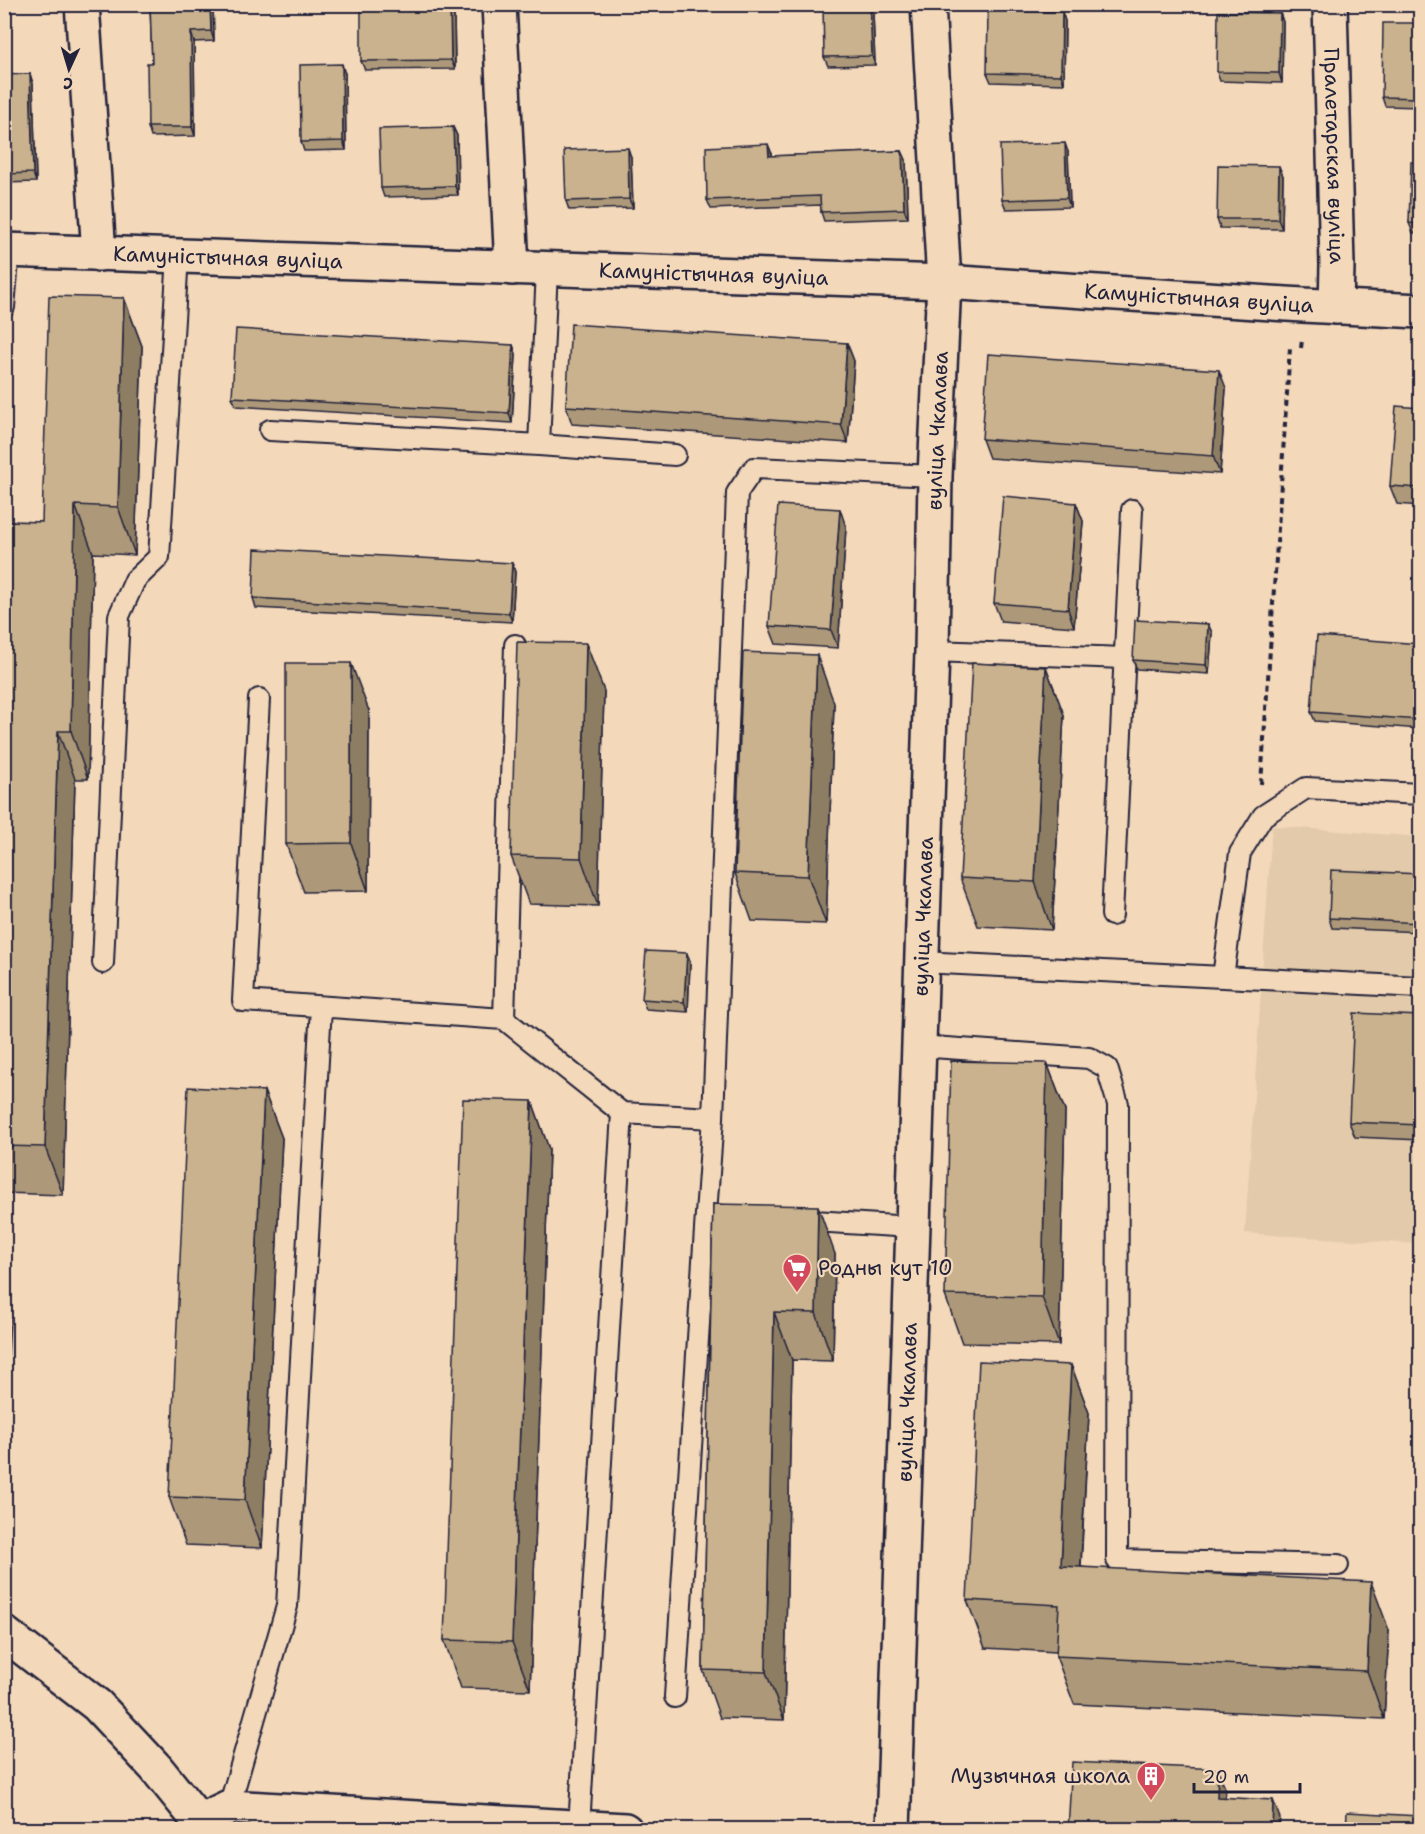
<svg xmlns="http://www.w3.org/2000/svg" width="1425" height="1834" font-family="'Shantell Sans',sans-serif">
	<style>
		.built { fill: #e2caaa }
		.lines { fill: none; stroke-linecap: round; stroke-linejoin: round }
		.lane-casing { stroke: #22223b; stroke-width: 24 }
		.street-casing { stroke: #22223b; stroke-width: 38 }
		.secondary-casing { stroke: #22223b; stroke-width: 38 }
		.path { stroke: #22223b; stroke-width: 4; stroke-dasharray: 6 4.5; stroke-linecap: butt }
		.lane { stroke: #f3d8ba; stroke-width: 20 }
		.street { stroke: #f3d8ba; stroke-width: 33 }
		.secondary { stroke: #f3d8ba; stroke-width: 33 }
		.wall { fill: #ad9979; stroke: #22223b; stroke-width: 1.5 }
		.shaded-wall { fill: #8d7d63; stroke: #22223b; stroke-width: 1.5 }
		.building { fill: #c9b28d; stroke: #22223b; stroke-width: 1.5 }
		.labels { text-anchor: middle; stroke-width: 4.5; stroke-linejoin: round; paint-order: stroke }
		.street-label { font-size: 21px; fill: #22223b; stroke: #f3d8ba }
		.poi-label { font-size: 21px; fill: #22223b; stroke: #f3d8ba; text-anchor: start }
	</style>
	<rect width="100%" height="100%" fill="#f3d8ba"/>
	<filter id="ink" filterUnits="userSpaceOnUse"><feTurbulence type="fractalNoise" baseFrequency=".0167" numOctaves="2"/><feDisplacementMap in="SourceGraphic" scale="12" xChannelSelector="R" yChannelSelector="G"/><feConvolveMatrix kernelMatrix="1 2 1 2 8 2 1 2 1" color-interpolation-filters="sRGB"/></filter>
	<g filter="url(#ink)">
		<path class="built" d="M 1272,826 L 1420,837 L 1420,1244 L 1245,1233 Z"/>
		<g class="lines">
			<g class="lane-casing">
				<path id="lane" d="M 547,269 L 539,445 L 675,455
					M 4,307 L 9,250
					M 270,430 L 539,445
					M 932,651 L 1125,658
					M 259,699 L 243,1001 L 504,1019 L 622,1113 L 713,1118
					M 1112,915 L 1132,510
					M 921,962 L 1223,977 L 1240,853 L 1263,816 L 1306,788 L 1420,794
					M 103,963 L 119,616 L 135,580 L 159,557 L 178,256
					M 1223,977 L 1420,987
					M 504,1019 L 515,645
					M 918,1046 L 1089,1058 L 1107,1068 L 1118,1104 L 1117,1560 L 1338,1565
					M 706,1214 L 713,1118 L 737,493 L 754,468 L 935,476
					M 797,1220 L 912,1227
					M 675,1697 L 706,1214 L 717,1215
					M 229,1807 L 287,1606 L 321,1007
					M 579,1827 L 622,1113"/>
			</g>
			<g class="street-casing">
				<g id="street">
					<path d="M 82,4 L 99,254"/>
					<path d="M 499,4 L 512,268"/>
					<path id="s1" d="M 1330,4 L 1337,265 L 1336,307"/>
					<path id="s2" d="M 4,250 L 944,282 L 1303,305 L 1420,311"/>
					<path d="M 199,1821 L 229,1807 L 625,1830"/>
					<path id="s3" d="M 893,1830 L 932,651 L 935,476 L 944,282 L 928,4"/>
				</g>
			</g>
			<g class="secondary-casing">
				<path id="secondary" d="M 4,1633 L 97,1705 L 156,1768 L 199,1821 L 204,1830"/>
			</g>
			<path class="path" d="M 1301,348 L 1302,340
				M 1261,784 L 1290,348"/>
			<use href="#lane" class="lane"/>
			<use href="#street" class="street"/>
			<use href="#secondary" class="secondary"/>
		</g>
		<path class="wall" d="M 150,4 L 213,4 L 214,41 L 194,42 L 195,136 L 151,137 L 148,127 L 152,63 Z
			M 561,4 L 599,4 L 562,7 Z
			M 870,4 L 873,13 L 875,65 L 828,66 L 824,57 Z
			M 1062,12 L 1065,21 L 1064,84 L 991,82 L 987,73 Z
			M 1280,13 L 1283,22 L 1282,83 L 1220,81 L 1217,72 Z
			M 454,15 L 455,69 L 365,70 L 361,61 Z
			M 1420,23 L 1420,107 L 1385,106 L 1382,97 Z
			M 30,74 L 33,84 L 36,182 L 4,183 L 4,75 Z
			M 345,74 L 346,150 L 304,151 L 301,142 Z
			M 453,127 L 457,136 L 458,195 L 384,197 L 381,188 Z
			M 902,151 L 906,160 L 908,218 L 824,221 L 821,212 L 821,205 L 711,209 L 707,200 L 772,154 L 772,156 Z
			M 1068,152 L 1070,207 L 1006,209 L 1002,200 Z
			M 631,157 L 633,208 L 569,210 L 566,201 Z
			M 1420,162 L 1420,233 L 1413,233 L 1409,223 Z
			M 1283,176 L 1282,229 L 1220,228 L 1217,219 Z
			M 124,298 L 142,346 L 135,555 L 93,553 L 88,779 L 75,779 L 63,1195 L 4,1193 L 4,521 L 42,522 Z
			M 847,343 L 854,361 L 848,443 L 572,424 L 566,406 Z
			M 513,345 L 516,354 L 512,423 L 236,406 L 232,397 Z
			M 1226,388 L 1220,474 L 989,458 L 982,439 Z
			M 1420,408 L 1420,506 L 1397,504 L 1390,486 Z
			M 1076,503 L 1083,521 L 1074,627 L 1001,621 L 994,603 Z
			M 846,527 L 838,648 L 776,644 L 769,626 Z
			M 512,563 L 515,572 L 512,622 L 256,608 L 253,598 Z
			M 1208,624 L 1212,633 L 1209,674 L 1137,669 L 1133,660 Z
			M 1420,644 L 1420,729 L 1315,721 L 1311,712 Z
			M 1046,667 L 1064,715 L 1052,930 L 978,926 L 960,878 Z
			M 604,691 L 598,906 L 529,904 L 511,856 Z
			M 834,703 L 826,924 L 752,921 L 735,873 Z
			M 369,711 L 368,891 L 304,892 L 286,844 Z
			M 1420,874 L 1420,932 L 1332,928 L 1329,918 Z
			M 690,962 L 688,1012 L 646,1009 L 642,999 Z
			M 1420,1016 L 1420,1140 L 1355,1137 L 1349,1122 Z
			M 1047,1063 L 1065,1111 L 1059,1345 L 962,1343 L 945,1295 Z
			M 264,1091 L 282,1138 L 262,1548 L 186,1545 L 169,1497 Z
			M 532,1101 L 549,1149 L 530,1690 L 461,1688 L 444,1640 Z
			M 713,1204 L 835,1254 L 833,1361 L 792,1360 L 784,1720 L 720,1718 L 703,1670 Z
			M 1071,1365 L 1089,1413 L 1081,1567 L 1389,1630 L 1384,1719 L 1074,1704 L 1056,1656 L 1056,1652 L 985,1648 L 967,1600 Z"/>
		<path class="shaded-wall" d="M 210,4 L 213,4 L 214,41 L 211,31 Z
			M 870,4 L 873,13 L 875,65 L 872,56 Z
			M 450,6 L 454,15 L 455,69 L 451,60 Z
			M 1062,12 L 1065,21 L 1064,84 L 1061,75 Z
			M 1280,13 L 1283,22 L 1282,83 L 1279,73 Z
			M 191,32 L 194,42 L 195,136 L 192,127 Z
			M 342,64 L 345,74 L 346,150 L 343,141 Z
			M 30,74 L 33,84 L 36,182 L 33,173 Z
			M 453,127 L 457,136 L 458,195 L 455,186 Z
			M 1065,143 L 1068,152 L 1070,207 L 1067,198 Z
			M 768,144 L 772,154 L 772,165 L 769,156 Z
			M 628,148 L 631,157 L 633,208 L 629,199 Z
			M 902,151 L 906,160 L 908,218 L 904,209 Z
			M 1279,166 L 1283,176 L 1282,229 L 1278,219 Z
			M 124,298 L 142,346 L 135,555 L 118,507 Z
			M 847,343 L 854,361 L 848,443 L 841,425 Z
			M 513,345 L 516,354 L 512,423 L 509,413 Z
			M 1219,370 L 1226,388 L 1220,474 L 1213,456 Z
			M 1076,503 L 1083,521 L 1074,627 L 1068,609 Z
			M 75,505 L 93,553 L 88,779 L 71,731 Z
			M 840,509 L 846,527 L 838,648 L 831,630 Z
			M 512,563 L 515,572 L 512,622 L 509,613 Z
			M 1208,624 L 1212,633 L 1209,674 L 1206,665 Z
			M 586,643 L 604,691 L 598,906 L 581,858 Z
			M 817,655 L 834,703 L 826,924 L 808,876 Z
			M 351,663 L 369,711 L 368,891 L 351,843 Z
			M 1046,667 L 1064,715 L 1052,930 L 1035,882 Z
			M 58,731 L 75,779 L 63,1195 L 45,1147 Z
			M 687,953 L 690,962 L 688,1012 L 684,1002 Z
			M 1047,1063 L 1065,1111 L 1059,1345 L 1042,1297 Z
			M 264,1091 L 282,1138 L 262,1548 L 245,1500 Z
			M 532,1101 L 549,1149 L 530,1690 L 512,1642 Z
			M 818,1206 L 835,1254 L 833,1361 L 816,1313 Z
			M 4,1267 L 12,1286 L 4,1426 Z
			M 774,1312 L 792,1360 L 784,1720 L 766,1672 Z
			M 1071,1365 L 1089,1413 L 1078,1614 L 1061,1566 Z
			M 1371,1582 L 1389,1630 L 1384,1719 L 1367,1671 Z
			M 1218,1769 L 1225,1788 L 1224,1815 L 1217,1797 Z
			M 1273,1800 L 1280,1818 L 1279,1830 L 1272,1830 Z
			M 1419,1816 L 1420,1819 L 1420,1830 L 1419,1830 Z"/>
		<path class="building" d="M 150,4 L 210,4 L 211,31 L 191,32 L 192,127 L 148,127 L 147,63 L 152,63 Z
			M 870,4 L 872,56 L 824,57 L 823,6 Z
			M 450,6 L 451,60 L 361,61 L 361,7 Z
			M 988,11 L 1062,12 L 1061,75 L 987,73 Z
			M 1218,12 L 1280,13 L 1279,73 L 1217,72 Z
			M 1383,23 L 1420,23 L 1420,98 L 1382,97 Z
			M 342,64 L 343,141 L 301,142 L 300,65 Z
			M 30,74 L 33,173 L 4,174 L 4,75 Z
			M 453,127 L 455,186 L 381,188 L 379,129 Z
			M 1065,143 L 1067,198 L 1002,200 L 1000,145 Z
			M 768,144 L 769,156 L 902,151 L 904,209 L 821,212 L 820,196 L 707,200 L 706,147 Z
			M 628,148 L 629,199 L 566,201 L 564,150 Z
			M 1411,162 L 1420,162 L 1420,224 L 1409,223 Z
			M 1218,165 L 1279,166 L 1278,219 L 1217,219 Z
			M 49,296 L 124,298 L 118,507 L 75,505 L 71,731 L 58,731 L 45,1147 L 4,1146 L 4,521 L 42,522 Z
			M 571,324 L 847,343 L 841,425 L 566,406 Z
			M 236,329 L 513,345 L 509,413 L 232,397 Z
			M 988,354 L 1219,370 L 1213,456 L 982,439 Z
			M 1396,406 L 1420,408 L 1420,488 L 1390,486 Z
			M 1003,496 L 1076,503 L 1068,609 L 994,603 Z
			M 778,505 L 840,509 L 831,630 L 769,626 Z
			M 255,549 L 512,563 L 509,613 L 253,598 Z
			M 1135,620 L 1208,624 L 1206,665 L 1133,660 Z
			M 1317,636 L 1420,644 L 1420,720 L 1311,712 Z
			M 517,642 L 586,643 L 581,858 L 511,856 Z
			M 743,652 L 817,655 L 808,876 L 735,873 Z
			M 286,663 L 351,663 L 351,843 L 286,844 Z
			M 972,663 L 1046,667 L 1035,882 L 960,878 Z
			M 1331,870 L 1420,874 L 1420,923 L 1329,918 Z
			M 646,951 L 687,953 L 684,1002 L 642,999 Z
			M 1354,1013 L 1420,1016 L 1420,1125 L 1349,1122 Z
			M 951,1061 L 1047,1063 L 1042,1297 L 945,1295 Z
			M 188,1087 L 264,1091 L 245,1500 L 169,1497 Z
			M 463,1099 L 532,1101 L 512,1642 L 444,1640 Z
			M 713,1204 L 818,1206 L 816,1313 L 774,1312 L 766,1672 L 703,1670 Z
			M 979,1361 L 1071,1365 L 1061,1566 L 1371,1582 L 1367,1671 L 1056,1656 L 1059,1605 L 967,1600 Z
			M 1072,1762 L 1218,1769 L 1217,1797 L 1273,1800 L 1272,1830 L 1068,1830 Z
			M 1347,1812 L 1419,1816 L 1419,1830 L 1346,1830 Z"/>
	</g>
	<defs>
		<g id="supermarket-pin" transform="scale(1.5)"><path d="M0 17L-7.5 6A9.5 9.5 0 1 1 7.5 6Z" fill="#d1495b" stroke="#f3d8ba"/><path d="M-6-5.5h2.5l.6 2H6L4.5 2H-2.5L-4.4-4H-6ZM-1.5 3.2a1.3 1.3 0 1 0 .1 0ZM3 3.2a1.3 1.3 0 1 0 .1 0Z" fill="#fff"/></g>
		<g id="building-pin" transform="scale(1.5)"><path d="M0 17L-7.5 6A9.5 9.5 0 1 1 7.5 6Z" fill="#d1495b" stroke="#f3d8ba"/><path d="M-4-6H4V6H1V3H-1V6H-4ZM-2.5-4.3h1.7v1.8h-1.7ZM.8-4.3h1.7v1.8H.8ZM-2.5-1h1.7V.8h-1.7ZM.8-1h1.7V.8H.8Z" fill="#fff"/></g>
	</defs>
	<g fill-rule="evenodd">
		<use href="#supermarket-pin" x="797" y="1268"/>
		<use href="#building-pin" x="1151" y="1776"/>
	</g>
	<g class="labels">
		<g class="street-label">
			<text dy="7" stroke="none"><textPath href="#s1" startOffset="152">Пралетарская вуліца</textPath></text>
			<text dy="7" stroke="none"><textPath href="#s2" startOffset="224">Камуністычная вуліца</textPath></text>
			<text dy="7" stroke="none"><textPath href="#s2" startOffset="710">Камуністычная вуліца</textPath></text>
			<text dy="7" stroke="none"><textPath href="#s2" startOffset="1196">Камуністычная вуліца</textPath></text>
			<text dy="7" stroke="none"><textPath href="#s3" startOffset="1400">вуліца Чкалава</textPath></text>
			<text dy="7" stroke="none"><textPath href="#s3" startOffset="914">вуліца Чкалава</textPath></text>
			<text dy="7" stroke="none"><textPath href="#s3" startOffset="428">вуліца Чкалава</textPath></text>
		</g>
		<g class="poi-label">
			<text x="818" y="1275">Родны кут 10</text>
			<text x="1130" y="1783" text-anchor="end">Музычная школа</text>
		</g>
	</g>
	<rect width="1425" height="1834" fill="none" stroke="#f3d8ba" stroke-width="24"/>
	<rect x="12" y="12" width="1401" height="1810" fill="none" stroke="#22223b" stroke-width="2" filter="url(#ink)"/>
	<g transform="translate(69 69) rotate(184)" stroke="#f3d8ba" stroke-width="4.5" paint-order="stroke">
	<path d="M0-4.5L10 22L0 15L-10 22Z" fill="#22223b"/>
	<text y="-9" font-size="16" font-weight="bold" text-anchor="middle" fill="#22223b">С</text>
	</g>
	<path d="M1194 1783v9h106v-9" fill="none" stroke="#22223b" stroke-width="3"/>
	<text x="1203" y="1783" font-size="18" fill="#22223b" stroke="#f3d8ba" stroke-width="4.5" paint-order="stroke">20 m</text>
</svg>
